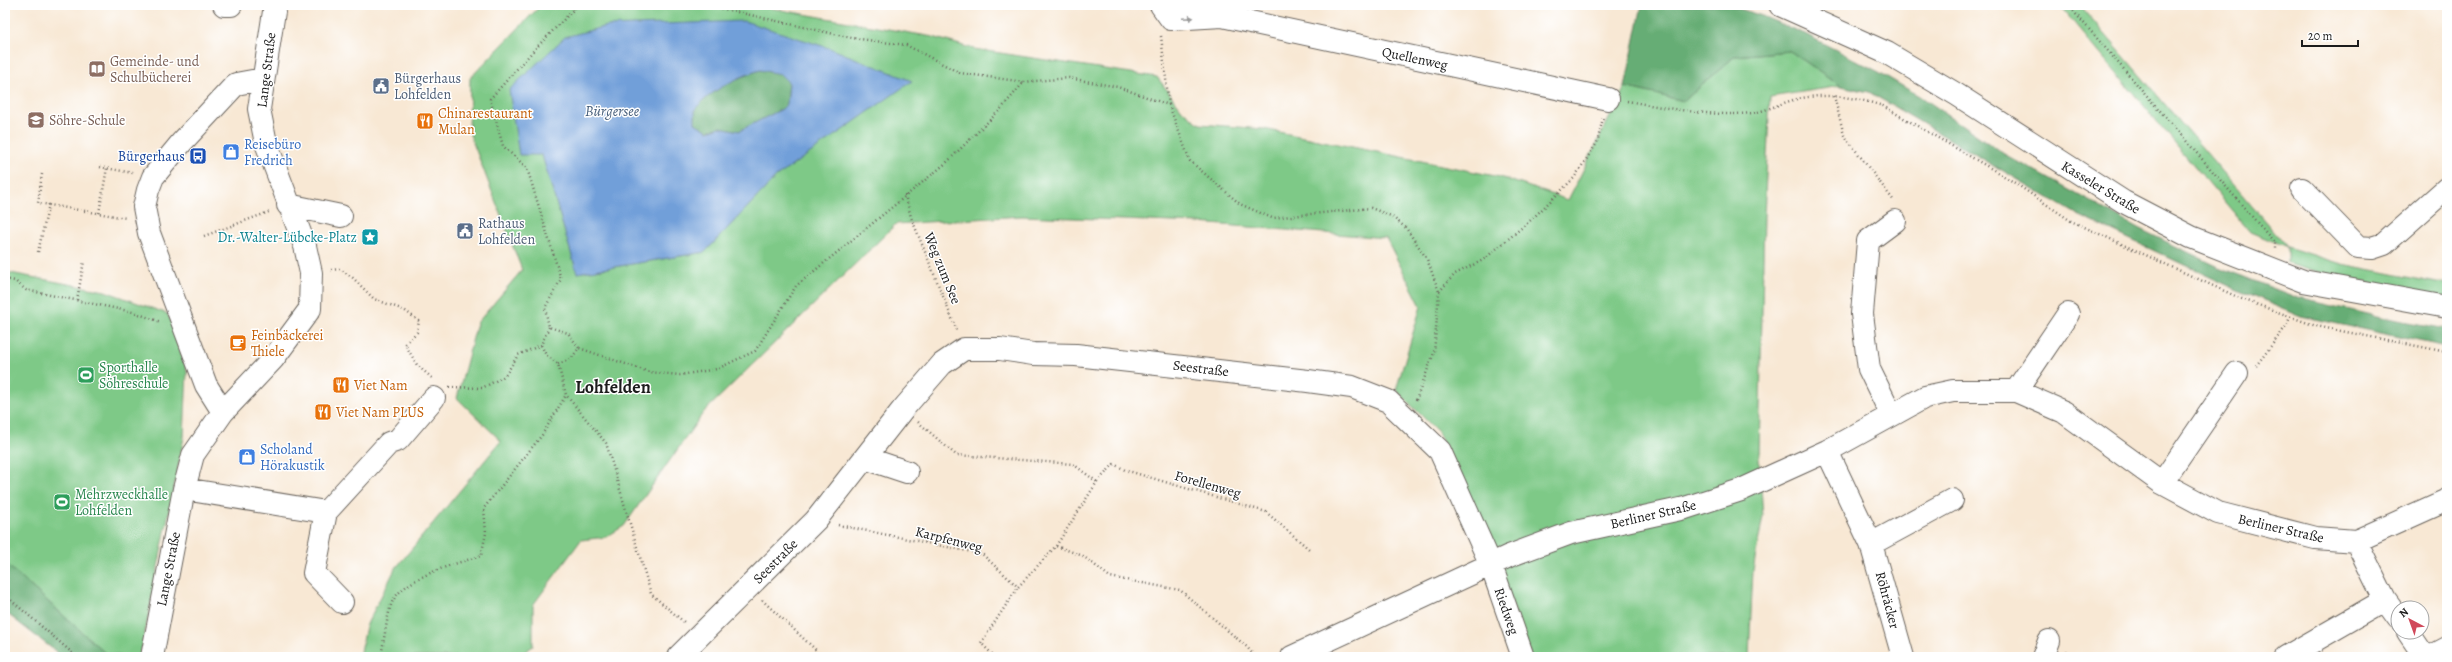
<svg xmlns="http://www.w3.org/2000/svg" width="2452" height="662" font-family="Alegreya,serif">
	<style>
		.green { fill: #7ec987; stroke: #4d7252; fill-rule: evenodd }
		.forest { fill: #66ad74; stroke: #416448 }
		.water { fill: #719fd9; stroke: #465e7a; fill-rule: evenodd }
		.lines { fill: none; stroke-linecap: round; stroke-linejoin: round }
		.minor-casing { stroke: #69635c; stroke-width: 24 }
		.major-casing { stroke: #69635c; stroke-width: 24 }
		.path { stroke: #69635c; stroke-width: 2.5; stroke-dasharray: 1 3; stroke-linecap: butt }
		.minor { stroke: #fff; stroke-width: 22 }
		.major { stroke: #fff; stroke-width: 22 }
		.oneway { fill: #999 }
		.labels { text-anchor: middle; stroke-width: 3; stroke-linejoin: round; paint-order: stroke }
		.street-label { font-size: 14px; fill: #1c1c1c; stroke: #fff }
		.education-label { font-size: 14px; fill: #785e54; stroke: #fff; text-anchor: start }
		.service-label { font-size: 14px; fill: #4e5e75; stroke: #fff; text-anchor: start }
		.food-label { font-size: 14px; fill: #c56008; stroke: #fff; text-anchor: start }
		.shop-label { font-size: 14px; fill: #366cbe; stroke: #fff; text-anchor: start }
		.transit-label { font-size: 14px; fill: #164399; stroke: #fff; text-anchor: end }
		.culture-label { font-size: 14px; fill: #0d838f; stroke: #fff; text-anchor: end }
		.leisure-label { font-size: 14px; fill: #27864d; stroke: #fff; text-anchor: start }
		.water-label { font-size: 15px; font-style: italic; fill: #465e7a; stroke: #fff }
		.district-label { font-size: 18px; font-weight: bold; fill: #1c1c1c; stroke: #fff }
	</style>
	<rect width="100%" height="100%" fill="#fff"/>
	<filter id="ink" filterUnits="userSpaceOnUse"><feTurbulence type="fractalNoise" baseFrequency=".025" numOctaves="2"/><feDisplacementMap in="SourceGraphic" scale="8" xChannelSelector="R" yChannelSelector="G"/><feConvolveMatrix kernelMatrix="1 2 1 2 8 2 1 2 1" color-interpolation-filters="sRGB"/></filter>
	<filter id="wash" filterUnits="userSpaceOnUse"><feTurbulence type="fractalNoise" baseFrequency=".012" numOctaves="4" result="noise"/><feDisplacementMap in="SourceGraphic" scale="16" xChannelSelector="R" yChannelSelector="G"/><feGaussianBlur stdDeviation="0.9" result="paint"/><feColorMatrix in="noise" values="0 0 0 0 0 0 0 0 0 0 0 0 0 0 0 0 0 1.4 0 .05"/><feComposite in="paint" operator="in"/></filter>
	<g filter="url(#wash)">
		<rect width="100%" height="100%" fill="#f8e8d4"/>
		<path class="green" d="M 541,5 L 753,5 L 933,37 L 974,49 L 1157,77 L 1183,111 L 1200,124 L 1264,129 L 1500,177 L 1568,200 L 1625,87 L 1684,101 L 1735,56 L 1790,51 L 1841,86 L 1770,97 L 1764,215 L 1759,458 L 1763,516 L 1753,570 L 1749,657 L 1531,657 L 1488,537 L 1438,432 L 1396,390 L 1421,306 L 1386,238 L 1198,223 L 1022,216 L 896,224 L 703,413 L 624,526 L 606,537 L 581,540 L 533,605 L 533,646 L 518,657 L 360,657 L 366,626 L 395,569 L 501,441 L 457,398 L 477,323 L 522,270 L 469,132 L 470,78 ZM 607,26 L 654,26 L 911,81 L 776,177 L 705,252 L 577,273 L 542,155 Z
			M 2059,5 L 2080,5 L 2287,247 L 2342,264 L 2447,285 L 2447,299 L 2324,274 L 2287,262 L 2287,247 L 2250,232 Z
			M 5,272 L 105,291 L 168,314 L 187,371 L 184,437 L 140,657 L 124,657 L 105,653 L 5,563 Z"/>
		<path class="forest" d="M 1642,5 L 1728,5 L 1762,16 L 1805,34 L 1879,72 L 1929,102 L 2004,154 L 2140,229 L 2221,268 L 2298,298 L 2381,317 L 2447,329 L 2447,347 L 2300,316 L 2244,293 L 2078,215 L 1869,92 L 1841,86 L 1790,51 L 1735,56 L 1684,101 L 1625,87 Z
			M 760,70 L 780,74 L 789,83 L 787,104 L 782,109 L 739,131 L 720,127 L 708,131 L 695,123 L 695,109 C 712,90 735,78 760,70 Z
			M 5,563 L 105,653 L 124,657 L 63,657 L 5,612 Z"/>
		<path class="water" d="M 744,21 L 832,49 L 912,81 L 776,177 L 705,252 L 577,273 L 542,155 L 519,155 L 509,90 L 565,37 L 607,26 ZM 760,70 L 780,74 L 789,83 L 787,104 L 782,109 L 739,131 L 720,127 L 708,131 L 695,123 L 695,109 C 712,90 735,78 760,70 Z"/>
	</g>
	<g filter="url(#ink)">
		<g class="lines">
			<g class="minor-casing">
				<path id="minor" d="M 224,5 L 231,5
					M 1161,5 L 1171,19 L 1222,16
					M 1207,5 L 1222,16 L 1608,99
					M 2302,189 L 2358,247 L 2372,248 L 2384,244 L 2447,188
					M 288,205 L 341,216
					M 2016,391 L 2068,314
					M 223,412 L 206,385 L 149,233 L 144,207 L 148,190 L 153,177 L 182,142 L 236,84 L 263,79
					M 1891,414 L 1869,369 L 1862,314 L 1868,241 L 1895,221
					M 1827,451 L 1871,544 L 1903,657
					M 865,458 L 907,472
					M 2162,483 L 2237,373
					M 184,489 L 326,512 L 389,443 L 398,440 L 434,398
					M 326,512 L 314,573 L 342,602
					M 2356,541 L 2385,600 L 2398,618
					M 1871,544 L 1952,500
					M 2408,632 L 2425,657
					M 152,657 L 184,489 L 193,455 L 223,412 L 273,359 L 310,309 L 311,273 L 305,246 L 266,143 L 259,109 L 275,5
					M 678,657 L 816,520 L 903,409 L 942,364 L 964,349 L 1000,349 L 1033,354 L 1076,355 L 1308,381 L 1352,387 L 1388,401 L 1440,451 L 1491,565 L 1523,657
					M 1292,657 L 1509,556 L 1571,533 L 1685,508 L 1741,490 L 1827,451 L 1925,397 L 1953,391 L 2016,391 L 2064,412 L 2162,483 L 2218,513 L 2315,538 L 2356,541 L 2447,500
					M 2043,657 L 2049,641
					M 2286,657 L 2385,600
					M 2430,657 L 2447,648"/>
			</g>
			<g class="major-casing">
				<path id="major" d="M 1780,5 L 1887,53 L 1956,94 L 2124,202 L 2191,237 L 2303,281 L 2447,307"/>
			</g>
			<path class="path" d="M 570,5 L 574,9
				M 578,5 L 534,50 L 490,99 L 503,146 L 527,168 L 561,279 L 545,308 L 549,327 L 568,333 L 579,348
				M 706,5 L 852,38 L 906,45 L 960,73 L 1024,82
				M 2068,5 L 2275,243 L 2275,249
				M 1161,36 L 1169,105
				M 1834,96 L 1844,135 L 1894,201
				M 1627,101 C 1668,108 1710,117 1752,113 C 1766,111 1779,104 1793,100 C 1824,92 1854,97 1883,106 L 2009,179 L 2071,221 L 2242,299 L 2316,326 L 2447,352
				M 100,167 L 133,173
				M 42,174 L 38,203 L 126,218
				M 905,195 L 911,217 L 957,331
				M 99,213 L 107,168
				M 204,236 L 269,212
				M 38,252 L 49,204
				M 331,270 L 340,269 L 353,278 L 374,299 L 404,310 L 419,321 L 417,332 L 405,344 L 417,365 L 432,378
				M 5,279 L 15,281 L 26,290 L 133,312 L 161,322
				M 77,300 L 84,261
				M 549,327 L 541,345 L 546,355 L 558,364 L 566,395 L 606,443 L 651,594 L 684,622
				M 558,364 L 571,359 L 579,348 L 649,372 L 680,375 L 717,369 L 755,351 L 796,286 L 946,163 L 1000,110 L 1024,82 L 1069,78 L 1118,87 L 1169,105 L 1190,161 L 1240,204 L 1272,218 L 1371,208 L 1391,216 L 1406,228 L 1427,259 L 1439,292
				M 2256,366 L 2287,325 L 2290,317
				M 449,387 L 482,388 L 505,376 L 518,355 L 541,345
				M 1416,400 L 1434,353 L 1439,292 L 1455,274 L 1483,260 L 1531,220 L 1574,178 L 1597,143 L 1603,118
				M 918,422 L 956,455 L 1073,464 L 1097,482
				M 838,525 L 982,554 L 1018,587 L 1056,546 L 1083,556 L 1110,577 L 1180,590 L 1247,647 L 1255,657
				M 1056,546 L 1097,482 L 1114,464 L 1125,470 L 1266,512 L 1309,549
				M 5,595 L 77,657
				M 762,600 L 817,651 L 816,657
				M 2066,651 L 2076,657
				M 381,657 C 384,640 386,622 391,605 C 400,578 457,563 481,556 L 486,533 L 484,508 L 542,435 L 566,395
				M 995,657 L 981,643 L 1018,587"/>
			<use href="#minor" class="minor"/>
			<use href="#major" class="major"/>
		</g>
		<defs><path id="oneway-solid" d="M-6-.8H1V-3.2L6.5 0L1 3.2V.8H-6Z"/></defs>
		<use class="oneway" href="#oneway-solid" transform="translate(1188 18) rotate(-3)"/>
	</g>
	<defs>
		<g id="library-square" transform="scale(0.9)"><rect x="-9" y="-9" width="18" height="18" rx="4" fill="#8d6e63" stroke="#fff"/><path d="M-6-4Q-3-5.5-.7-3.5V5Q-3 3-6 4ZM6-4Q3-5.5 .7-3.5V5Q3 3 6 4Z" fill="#fff"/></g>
		<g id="civic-square" transform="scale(0.9)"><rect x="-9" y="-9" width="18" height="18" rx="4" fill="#5c6f8a" stroke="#fff"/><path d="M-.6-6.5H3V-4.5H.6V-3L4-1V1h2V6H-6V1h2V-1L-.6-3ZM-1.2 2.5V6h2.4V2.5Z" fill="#fff"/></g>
		<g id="school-square" transform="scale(0.9)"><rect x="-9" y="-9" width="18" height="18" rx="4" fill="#8d6e63" stroke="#fff"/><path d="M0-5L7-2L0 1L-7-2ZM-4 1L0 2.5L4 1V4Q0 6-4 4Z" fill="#fff"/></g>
		<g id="restaurant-square" transform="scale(0.9)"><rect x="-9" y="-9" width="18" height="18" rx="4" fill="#e8710a" stroke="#fff"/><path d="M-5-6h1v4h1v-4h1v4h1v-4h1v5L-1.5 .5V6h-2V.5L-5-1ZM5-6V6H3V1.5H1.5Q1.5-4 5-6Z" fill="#fff"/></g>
		<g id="shop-square" transform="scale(0.9)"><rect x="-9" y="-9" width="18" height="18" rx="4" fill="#3f7fe0" stroke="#fff"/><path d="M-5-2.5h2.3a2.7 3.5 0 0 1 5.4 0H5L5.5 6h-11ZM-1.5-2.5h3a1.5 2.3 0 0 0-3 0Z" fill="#fff"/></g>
		<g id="bus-square" transform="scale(0.9)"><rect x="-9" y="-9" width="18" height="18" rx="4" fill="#1a4fb4" stroke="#fff"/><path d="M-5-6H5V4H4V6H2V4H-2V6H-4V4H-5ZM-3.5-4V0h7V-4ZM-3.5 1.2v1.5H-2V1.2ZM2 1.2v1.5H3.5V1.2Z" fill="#fff"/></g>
		<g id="sight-square" transform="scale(0.9)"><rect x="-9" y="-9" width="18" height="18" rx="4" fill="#0f9aa8" stroke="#fff"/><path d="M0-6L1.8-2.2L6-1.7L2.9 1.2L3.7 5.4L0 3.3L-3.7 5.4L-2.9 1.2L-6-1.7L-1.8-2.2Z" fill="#fff"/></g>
		<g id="cafe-square" transform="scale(0.9)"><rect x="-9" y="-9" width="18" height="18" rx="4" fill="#e8710a" stroke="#fff"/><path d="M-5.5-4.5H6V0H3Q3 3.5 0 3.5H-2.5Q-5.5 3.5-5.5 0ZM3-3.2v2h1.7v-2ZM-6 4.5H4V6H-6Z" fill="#fff"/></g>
		<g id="stadium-square" transform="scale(0.9)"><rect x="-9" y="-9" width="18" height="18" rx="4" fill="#2e9e5b" stroke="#fff"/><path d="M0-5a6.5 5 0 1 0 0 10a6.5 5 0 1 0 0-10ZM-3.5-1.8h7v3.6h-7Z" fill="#fff"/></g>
	</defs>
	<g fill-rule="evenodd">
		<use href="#library-square" x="97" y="69"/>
		<use href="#civic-square" x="381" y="86"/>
		<use href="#school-square" x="36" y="120"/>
		<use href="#restaurant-square" x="425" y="121"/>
		<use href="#shop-square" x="231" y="152"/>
		<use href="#bus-square" x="198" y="156"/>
		<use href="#civic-square" x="465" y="231"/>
		<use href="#sight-square" x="370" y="237"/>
		<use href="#cafe-square" x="238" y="343"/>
		<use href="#stadium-square" x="86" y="375"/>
		<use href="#restaurant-square" x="341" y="385"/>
		<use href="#restaurant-square" x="323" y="412"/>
		<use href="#shop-square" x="247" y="457"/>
		<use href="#stadium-square" x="62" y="502"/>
	</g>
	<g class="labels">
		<g class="street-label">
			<text transform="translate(1415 58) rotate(12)" y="5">Quellenweg</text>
			<text transform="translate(266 70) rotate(-83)" y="5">Lange Straße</text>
			<text transform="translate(2101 187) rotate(31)" y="5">Kasseler Straße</text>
			<text transform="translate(943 268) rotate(68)" y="5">Weg zum See</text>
			<text transform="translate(1201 368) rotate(7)" y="5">Seestraße</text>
			<text transform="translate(1208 484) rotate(16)" y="5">Forellenweg</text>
			<text transform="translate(1653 514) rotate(-13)" y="5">Berliner Straße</text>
			<text transform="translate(2281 528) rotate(13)" y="5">Berliner Straße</text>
			<text transform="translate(949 539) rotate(14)" y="5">Karpfenweg</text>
			<text transform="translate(775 561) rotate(-45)" y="5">Seestraße</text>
			<text transform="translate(168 569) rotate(-79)" y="5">Lange Straße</text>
			<text transform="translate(1888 600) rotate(75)" y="5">Röhräcker</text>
			<text transform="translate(1507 611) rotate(71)" y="5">Riedweg</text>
		</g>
		<g class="education-label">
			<text x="110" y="66">Gemeinde- und<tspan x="110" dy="16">Schulbücherei</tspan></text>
			<text x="49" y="125">Söhre-Schule</text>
		</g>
		<g class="service-label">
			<text x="394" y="83">Bürgerhaus<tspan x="394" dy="16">Lohfelden</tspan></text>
			<text x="478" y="228">Rathaus<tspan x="478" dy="16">Lohfelden</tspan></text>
		</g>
		<g class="food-label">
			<text x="438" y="118">Chinarestaurant<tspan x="438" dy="16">Mulan</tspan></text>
			<text x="251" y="340">Feinbäckerei<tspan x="251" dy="16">Thiele</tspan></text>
			<text x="354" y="390">Viet Nam</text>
			<text x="336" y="417">Viet Nam PLUS</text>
		</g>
		<g class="shop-label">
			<text x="244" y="149">Reisebüro<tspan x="244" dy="16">Fredrich</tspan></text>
			<text x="260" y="454">Scholand<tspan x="260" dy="16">Hörakustik</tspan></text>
		</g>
		<g class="transit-label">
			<text x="185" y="161">Bürgerhaus</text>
		</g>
		<g class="culture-label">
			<text x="357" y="242">Dr.-Walter-Lübcke-Platz</text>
		</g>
		<g class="leisure-label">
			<text x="99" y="372">Sporthalle<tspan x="99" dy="16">Söhreschule</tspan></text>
			<text x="75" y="499">Mehrzweckhalle<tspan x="75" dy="16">Lohfelden</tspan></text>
		</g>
		<g class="water-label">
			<text x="612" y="116">Bürgersee</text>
		</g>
		<g class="district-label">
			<text x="613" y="393">Lohfelden</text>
		</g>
	</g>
	<rect width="2452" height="662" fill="none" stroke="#fff" stroke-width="20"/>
	<g transform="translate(2410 620) rotate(319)"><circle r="19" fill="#ffffff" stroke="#a4a4a4"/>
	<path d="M0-3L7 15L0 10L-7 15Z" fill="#d1495b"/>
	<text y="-6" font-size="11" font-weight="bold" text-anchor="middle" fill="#1c1c1c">N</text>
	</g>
	<path d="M2302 40v6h56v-6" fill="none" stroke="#1c1c1c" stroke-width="2"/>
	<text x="2308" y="40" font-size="12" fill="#1c1c1c" stroke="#ffffff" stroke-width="3" paint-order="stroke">20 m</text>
</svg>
